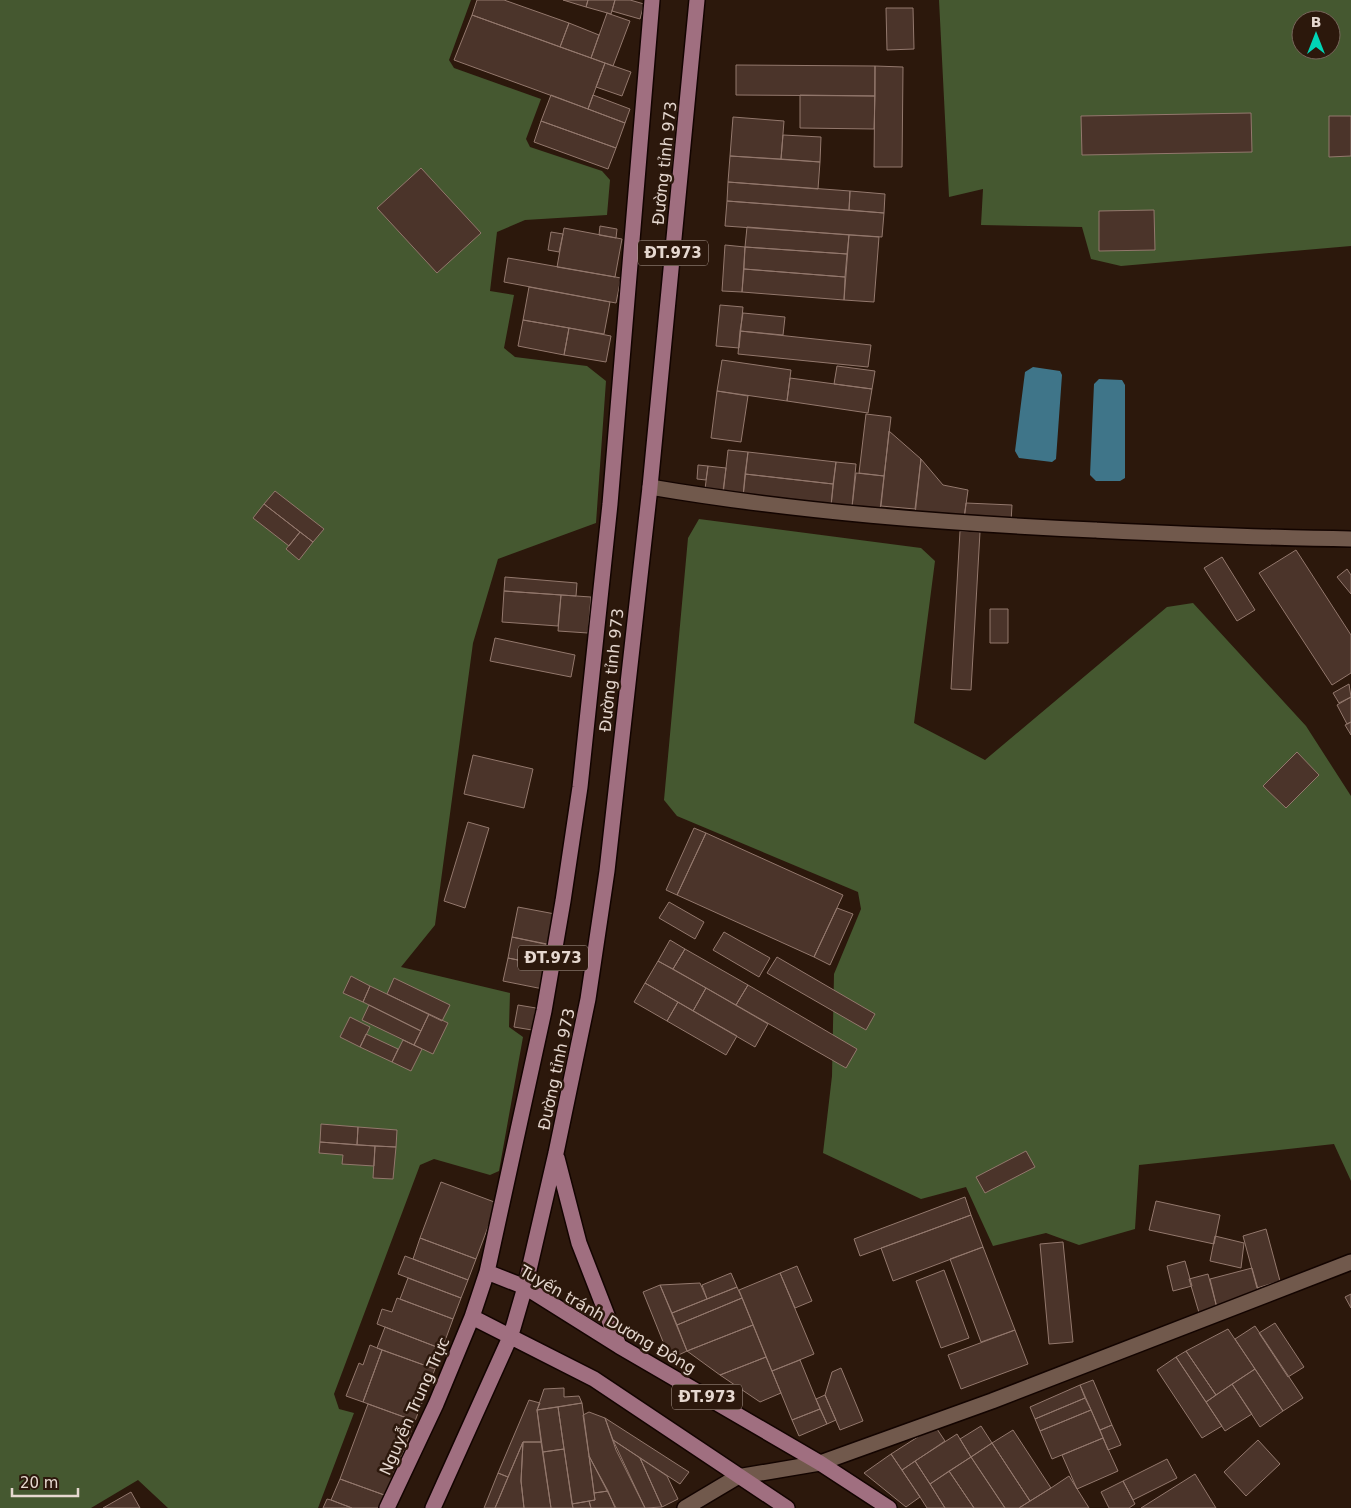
<svg xmlns="http://www.w3.org/2000/svg" width="1351" height="1508" font-family="'DejaVu Sans',sans-serif">
	<style>
		.forest { fill: #455830; fill-rule: evenodd }
		.water { fill: #3f7589 }
		.building { fill: #4b342a; stroke: #93786d }
		.lines { fill: none; stroke-linecap: round; stroke-linejoin: round }
		.minor-casing { stroke: #130400; stroke-width: 18 }
		.primary-casing { stroke: #130400; stroke-width: 18 }
		.minor { stroke: #71594c; stroke-width: 15 }
		.primary { stroke: #a06f80; stroke-width: 15 }
		.labels { text-anchor: middle; stroke-width: 5; stroke-linejoin: round; paint-order: stroke }
		.shield { fill: #2c180c; stroke: #ae9e95; stroke-width: 1 }
		.shield-label { font-size: 15px; font-weight: bold; fill: #e6d8d0 }
		.street-label { font-size: 16px; fill: #e6d8d0; stroke: #2c180c }
	</style>
	<rect width="100%" height="100%" fill="#2c180c"/>
	<path class="forest" d="M 0,0 L 471,0 L 449,60 L 454,68 L 541,99 L 526,139 L 530,147 L 602,171 L 610,180 L 607,215 L 525,220 L 497,232 L 490,291 L 514,295 L 504,348 L 515,357 L 587,366 L 606,381 L 596,523 L 498,559 L 473,643 L 435,925 L 401,967 L 510,993 L 509,1027 L 523,1037 L 499,1171 L 490,1175 L 434,1159 L 420,1165 L 334,1394 L 339,1409 L 354,1413 L 318,1508 L 168,1508 L 138,1480 L 91,1508 L 0,1508 Z
		M 939,0 L 1351,0 L 1351,246 L 1121,266 L 1091,259 L 1082,227 L 981,225 L 983,189 L 949,197 ZM 1301,20 L 1331,20 L 1331,50 L 1301,50 Z
		M 699,519 L 921,548 L 935,561 L 914,723 L 985,760 L 1167,607 L 1193,603 L 1306,726 L 1351,796 L 1351,1181 L 1334,1144 L 1139,1165 L 1135,1229 L 1079,1245 L 1046,1233 L 993,1246 L 966,1187 L 921,1199 L 823,1153 L 832,1076 L 834,974 L 861,909 L 858,892 L 677,816 L 664,800 L 688,538 Z"/>
	<path class="water" d="M 1033,367 L 1060,371 L 1062,375 L 1056,459 L 1052,462 L 1019,458 L 1015,451 L 1025,372 Z
		M 1099,379 L 1122,380 L 1125,385 L 1125,478 L 1120,481 L 1096,481 L 1090,475 L 1094,384 Z"/>
	<path class="building" d="M 477,0 L 504,0 L 569,23 L 560,47 L 472,15 Z
		M 563,0 L 588,0 L 586,7 Z
		M 588,0 L 615,0 L 611,14 L 586,7 Z
		M 615,0 L 630,0 L 644,4 L 640,19 L 612,11 Z
		M 886,8 L 913,8 L 914,49 L 887,50 Z
		M 607,13 L 630,21 L 613,66 L 591,58 Z
		M 472,15 L 605,63 L 588,109 L 454,60 Z
		M 569,23 L 599,35 L 591,58 L 560,47 Z
		M 605,63 L 631,72 L 622,96 L 596,87 Z
		M 736,65 L 875,66 L 875,96 L 736,95 Z
		M 875,66 L 903,67 L 902,167 L 874,167 Z
		M 551,95 L 625,123 L 616,148 L 541,121 Z
		M 593,95 L 630,109 L 625,123 L 588,109 Z
		M 800,95 L 875,96 L 874,129 L 800,128 Z
		M 1251,113 L 1252,152 L 1082,155 L 1081,116 Z
		M 1329,116 L 1351,116 L 1351,156 L 1329,157 Z
		M 733,117 L 784,121 L 781,159 L 730,156 Z
		M 541,121 L 616,148 L 608,169 L 534,142 Z
		M 783,135 L 821,137 L 820,162 L 781,159 Z
		M 730,156 L 820,162 L 818,189 L 728,182 Z
		M 421,168 L 481,233 L 437,273 L 377,208 Z
		M 728,182 L 850,191 L 849,210 L 727,201 Z
		M 850,191 L 885,194 L 884,213 L 849,210 Z
		M 727,201 L 884,213 L 882,237 L 725,226 Z
		M 1154,210 L 1155,250 L 1099,251 L 1099,211 Z
		M 600,226 L 617,229 L 616,238 L 599,235 Z
		M 747,227 L 849,235 L 847,254 L 745,247 Z
		M 564,228 L 622,239 L 615,277 L 557,267 Z
		M 551,232 L 563,234 L 559,252 L 548,250 Z
		M 849,235 L 879,237 L 874,302 L 844,300 Z
		M 725,245 L 745,247 L 742,292 L 722,291 Z
		M 745,247 L 847,254 L 845,277 L 744,269 Z
		M 508,258 L 621,278 L 616,303 L 504,282 Z
		M 744,269 L 845,277 L 844,300 L 742,292 Z
		M 529,287 L 610,302 L 604,334 L 523,320 Z
		M 720,305 L 743,307 L 739,348 L 716,346 Z
		M 743,313 L 785,317 L 783,335 L 740,331 Z
		M 523,320 L 569,328 L 564,355 L 518,346 Z
		M 569,328 L 611,336 L 606,362 L 564,355 Z
		M 740,331 L 871,345 L 868,367 L 738,354 Z
		M 722,360 L 791,370 L 787,401 L 717,391 Z
		M 837,366 L 875,371 L 872,389 L 834,384 Z
		M 790,378 L 872,389 L 868,413 L 787,401 Z
		M 717,391 L 748,396 L 741,442 L 711,438 Z
		M 866,414 L 891,417 L 884,476 L 859,473 Z
		M 889,431 L 921,459 L 915,509 L 881,506 Z
		M 728,450 L 748,452 L 743,497 L 723,495 Z
		M 748,452 L 836,462 L 833,484 L 745,474 Z
		M 921,459 L 943,485 L 968,490 L 964,519 L 915,515 Z
		M 836,462 L 856,464 L 852,507 L 831,505 Z
		M 698,465 L 708,466 L 706,480 L 697,479 Z
		M 708,466 L 726,468 L 723,491 L 705,489 Z
		M 856,473 L 884,476 L 880,510 L 852,507 Z
		M 745,474 L 833,484 L 831,507 L 743,497 Z
		M 275,491 L 324,529 L 313,542 L 264,504 Z
		M 966,503 L 1012,505 L 1011,522 L 964,519 Z
		M 264,504 L 300,532 L 289,546 L 253,518 Z
		M 960,531 L 980,532 L 971,690 L 951,689 Z
		M 300,532 L 313,542 L 299,560 L 286,549 Z
		M 1296,550 L 1351,635 L 1351,673 L 1332,685 L 1259,573 Z
		M 1222,557 L 1255,610 L 1237,621 L 1204,568 Z
		M 1347,569 L 1351,575 L 1351,594 L 1337,577 Z
		M 505,577 L 577,583 L 576,596 L 504,591 Z
		M 504,591 L 561,595 L 558,626 L 502,622 Z
		M 561,595 L 591,597 L 588,633 L 558,631 Z
		M 990,609 L 1008,609 L 1008,643 L 990,643 Z
		M 495,638 L 575,655 L 571,677 L 490,661 Z
		M 1349,684 L 1351,697 L 1339,703 L 1333,693 Z
		M 1351,697 L 1351,722 L 1347,724 L 1337,705 Z
		M 1351,722 L 1351,735 L 1345,725 Z
		M 1297,752 L 1319,775 L 1286,808 L 1263,786 Z
		M 473,755 L 533,769 L 524,808 L 464,794 Z
		M 468,822 L 489,828 L 465,908 L 444,901 Z
		M 694,828 L 706,833 L 677,895 L 666,890 Z
		M 706,833 L 843,895 L 814,957 L 677,895 Z
		M 669,902 L 704,922 L 695,939 L 659,918 Z
		M 518,907 L 555,914 L 549,945 L 512,937 Z
		M 837,908 L 853,914 L 830,965 L 814,957 Z
		M 724,932 L 770,958 L 759,977 L 713,950 Z
		M 512,937 L 552,945 L 548,966 L 508,958 Z
		M 670,940 L 685,949 L 673,969 L 658,961 Z
		M 685,949 L 748,985 L 736,1005 L 673,969 Z
		M 777,957 L 875,1014 L 866,1030 L 767,973 Z
		M 508,958 L 548,966 L 543,989 L 503,981 Z
		M 658,961 L 706,988 L 693,1011 L 645,983 Z
		M 351,976 L 370,986 L 363,1002 L 343,993 Z
		M 394,978 L 450,1005 L 442,1021 L 387,994 Z
		M 645,983 L 678,1002 L 667,1021 L 634,1002 Z
		M 748,985 L 857,1049 L 846,1068 L 736,1005 Z
		M 370,986 L 429,1014 L 421,1031 L 363,1002 Z
		M 706,988 L 768,1024 L 755,1047 L 693,1011 Z
		M 678,1002 L 737,1036 L 726,1055 L 667,1021 Z
		M 369,1005 L 421,1031 L 414,1045 L 362,1020 Z
		M 518,1005 L 536,1008 L 532,1030 L 514,1027 Z
		M 429,1014 L 448,1023 L 433,1054 L 414,1045 Z
		M 350,1017 L 370,1027 L 360,1047 L 340,1037 Z
		M 366,1034 L 398,1049 L 392,1062 L 360,1047 Z
		M 403,1040 L 422,1049 L 411,1071 L 392,1062 Z
		M 321,1124 L 358,1127 L 357,1145 L 320,1142 Z
		M 358,1127 L 397,1130 L 396,1147 L 357,1145 Z
		M 320,1142 L 375,1146 L 374,1166 L 342,1164 L 343,1155 L 319,1153 Z
		M 375,1146 L 396,1147 L 393,1179 L 373,1178 Z
		M 1026,1151 L 1035,1167 L 985,1193 L 976,1177 Z
		M 441,1182 L 497,1203 L 476,1259 L 420,1238 Z
		M 965,1197 L 971,1215 L 860,1256 L 854,1239 Z
		M 1156,1201 L 1220,1215 L 1214,1244 L 1149,1230 Z
		M 971,1215 L 983,1247 L 893,1281 L 881,1248 Z
		M 1266,1229 L 1280,1281 L 1257,1288 L 1243,1236 Z
		M 1215,1236 L 1244,1243 L 1241,1268 L 1210,1261 Z
		M 420,1238 L 476,1259 L 468,1280 L 413,1259 Z
		M 1063,1242 L 1073,1342 L 1049,1344 L 1040,1244 Z
		M 983,1247 L 1015,1330 L 981,1342 L 950,1259 Z
		M 405,1256 L 468,1280 L 461,1298 L 398,1274 Z
		M 1185,1261 L 1192,1286 L 1173,1291 L 1167,1266 Z
		M 797,1266 L 812,1301 L 795,1308 L 780,1273 Z
		M 1252,1268 L 1260,1296 L 1217,1308 L 1210,1279 Z
		M 944,1270 L 969,1338 L 941,1348 L 916,1281 Z
		M 731,1273 L 737,1287 L 707,1299 L 702,1285 Z
		M 780,1273 L 814,1354 L 772,1371 L 739,1290 Z
		M 1208,1274 L 1217,1308 L 1200,1316 L 1189,1279 Z
		M 408,1278 L 461,1298 L 453,1319 L 400,1299 Z
		M 700,1283 L 707,1299 L 672,1313 L 660,1285 Z
		M 660,1285 L 687,1351 L 670,1359 L 643,1292 Z
		M 737,1287 L 742,1298 L 677,1325 L 672,1313 Z
		M 1351,1294 L 1351,1308 L 1345,1297 Z
		M 397,1298 L 453,1319 L 442,1349 L 377,1324 L 382,1309 L 392,1312 Z
		M 742,1298 L 753,1325 L 687,1351 L 677,1325 Z
		M 1275,1323 L 1304,1367 L 1288,1377 L 1259,1333 Z
		M 753,1325 L 766,1357 L 720,1375 L 687,1351 Z
		M 1255,1326 L 1303,1398 L 1283,1411 L 1235,1339 Z
		M 385,1327 L 442,1349 L 435,1369 L 377,1348 Z
		M 1228,1329 L 1255,1369 L 1216,1395 L 1186,1351 Z
		M 1015,1330 L 1028,1364 L 961,1389 L 948,1355 Z
		M 370,1345 L 382,1350 L 363,1402 L 346,1396 L 359,1363 L 363,1365 Z
		M 382,1350 L 435,1369 L 415,1421 L 363,1402 Z
		M 1186,1351 L 1216,1395 L 1206,1402 L 1176,1357 Z
		M 766,1357 L 781,1393 L 760,1402 L 720,1375 Z
		M 1176,1357 L 1222,1426 L 1202,1438 L 1157,1370 Z
		M 800,1360 L 820,1409 L 792,1420 L 772,1371 Z
		M 841,1368 L 863,1421 L 840,1430 L 825,1395 L 832,1372 Z
		M 1255,1369 L 1283,1411 L 1260,1427 L 1232,1384 Z
		M 1093,1380 L 1112,1425 L 1100,1430 L 1080,1385 Z
		M 1232,1384 L 1252,1414 L 1225,1431 L 1206,1402 Z
		M 1080,1385 L 1085,1398 L 1035,1419 L 1030,1407 Z
		M 564,1388 L 564,1397 L 579,1396 L 582,1403 L 537,1410 L 544,1389 Z
		M 825,1395 L 836,1420 L 827,1424 L 816,1399 Z
		M 1085,1398 L 1091,1410 L 1040,1431 L 1035,1419 Z
		M 529,1400 L 540,1403 L 537,1410 L 541,1442 L 523,1442 L 508,1477 L 498,1473 Z
		M 582,1403 L 595,1500 L 572,1504 L 558,1407 Z
		M 368,1404 L 415,1421 L 387,1496 L 340,1479 Z
		M 558,1407 L 564,1449 L 543,1452 L 537,1410 Z
		M 820,1409 L 827,1424 L 799,1436 L 792,1420 Z
		M 1091,1410 L 1103,1438 L 1052,1459 L 1040,1431 Z
		M 589,1412 L 605,1418 L 616,1450 L 645,1508 L 616,1508 L 589,1456 L 583,1415 Z
		M 605,1418 L 689,1472 L 680,1484 L 613,1440 Z
		M 1112,1425 L 1121,1445 L 1108,1450 L 1100,1430 Z
		M 935,1426 L 945,1441 L 902,1470 L 891,1454 Z
		M 981,1426 L 992,1443 L 971,1457 L 960,1439 Z
		M 1013,1430 L 1051,1488 L 1030,1501 L 992,1443 Z
		M 957,1434 L 971,1457 L 930,1484 L 915,1461 Z
		M 1103,1438 L 1118,1471 L 1077,1489 L 1062,1455 Z
		M 613,1440 L 640,1458 L 662,1507 L 645,1508 Z
		M 1258,1440 L 1280,1464 L 1246,1496 L 1224,1472 Z
		M 523,1442 L 521,1481 L 524,1508 L 495,1508 Z
		M 523,1442 L 541,1442 L 551,1508 L 524,1508 L 521,1481 Z
		M 992,1443 L 1030,1501 L 1019,1508 L 1005,1508 L 971,1457 Z
		M 564,1449 L 573,1508 L 551,1508 L 543,1452 Z
		M 891,1454 L 920,1497 L 906,1507 L 864,1473 Z
		M 589,1456 L 608,1491 L 594,1493 Z
		M 971,1457 L 1005,1508 L 974,1508 L 949,1471 Z
		M 640,1458 L 667,1476 L 678,1499 L 662,1507 Z
		M 1167,1459 L 1177,1478 L 1133,1500 L 1123,1481 Z
		M 915,1461 L 930,1484 L 945,1508 L 927,1508 L 920,1497 L 902,1470 Z
		M 949,1471 L 974,1508 L 945,1508 L 930,1484 Z
		M 498,1473 L 508,1477 L 495,1508 L 484,1508 Z
		M 1195,1474 L 1216,1508 L 1141,1508 Z
		M 1069,1476 L 1089,1508 L 1019,1508 L 1051,1488 Z
		M 340,1479 L 387,1496 L 382,1508 L 352,1508 L 331,1500 Z
		M 1123,1481 L 1135,1504 L 1129,1508 L 1109,1508 L 1101,1492 Z
		M 608,1491 L 615,1508 L 591,1508 L 589,1501 L 595,1500 L 594,1493 Z
		M 131,1492 L 140,1508 L 103,1508 Z
		M 327,1499 L 331,1500 L 352,1508 L 323,1508 Z
		M 589,1501 L 591,1508 L 573,1508 L 572,1504 Z"/>
	<g class="lines">
		<g class="minor-casing">
			<path id="minor" d="M 650,487 C 797,512 945,523 1094,530 C 1180,534 1265,538 1351,539
				M 685,1508 L 737,1477 L 820,1463 L 992,1401 L 1351,1262"/>
		</g>
		<g class="primary-casing">
			<path id="primary" d="M 557,1158 L 579,1243 L 619,1346
				M 487,1272 L 525,1287 L 619,1346 L 820,1463 L 889,1508
				M 472,1317 L 594,1379 L 787,1508
				M 387,1508 L 436,1404 L 472,1317 L 487,1272 L 544,1011 L 563,901 L 580,787 L 610,504 L 652,0
				M 433,1508 L 511,1335 L 525,1287 L 556,1153 L 588,999 L 607,871 L 650,487 L 697,0"/>
		</g>
		<use href="#minor" class="minor"/>
		<use href="#primary" class="primary"/>
	</g>
	<g class="labels">
		<g class="shield">
			<rect x="638" y="240.5" width="70" height="25" rx="4"/>
			<rect x="518" y="945.5" width="70" height="25" rx="4"/>
			<rect x="672" y="1384.5" width="70" height="25" rx="4"/>
		</g>
		<g class="shield-label">
			<text x="673" y="258">ĐT.973</text>
			<text x="553" y="963">ĐT.973</text>
			<text x="707" y="1402">ĐT.973</text>
		</g>
		<g class="street-label">
			<text transform="translate(664 163) rotate(-84)" y="6">Đường tỉnh 973</text>
			<text transform="translate(611 670) rotate(-84)" y="6">Đường tỉnh 973</text>
			<text transform="translate(556 1069) rotate(-78)" y="6">Đường tỉnh 973</text>
			<text transform="translate(608 1319) rotate(30)" y="6">Tuyến tránh Dương Đông</text>
			<text transform="translate(414 1406) rotate(-66)" y="6">Nguyễn Trung Trực</text>
		</g>
	</g>
	<g transform="translate(1316 35)"><circle r="24" fill="#2c180c" stroke="#76655a"/>
	<path d="M0-4L9 19L0 12L-9 19Z" fill="#00d5b7"/>
	<text y="-8" font-size="14" font-weight="bold" text-anchor="middle" fill="#e6d8d0">B</text>
	</g>
	<path d="M12 1488v8h66v-8" fill="none" stroke="#e6d8d0" stroke-width="2.5"/>
	<text x="20" y="1488" font-size="15" fill="#e6d8d0" stroke="#2c180c" stroke-width="4" paint-order="stroke">20 m</text>
</svg>
